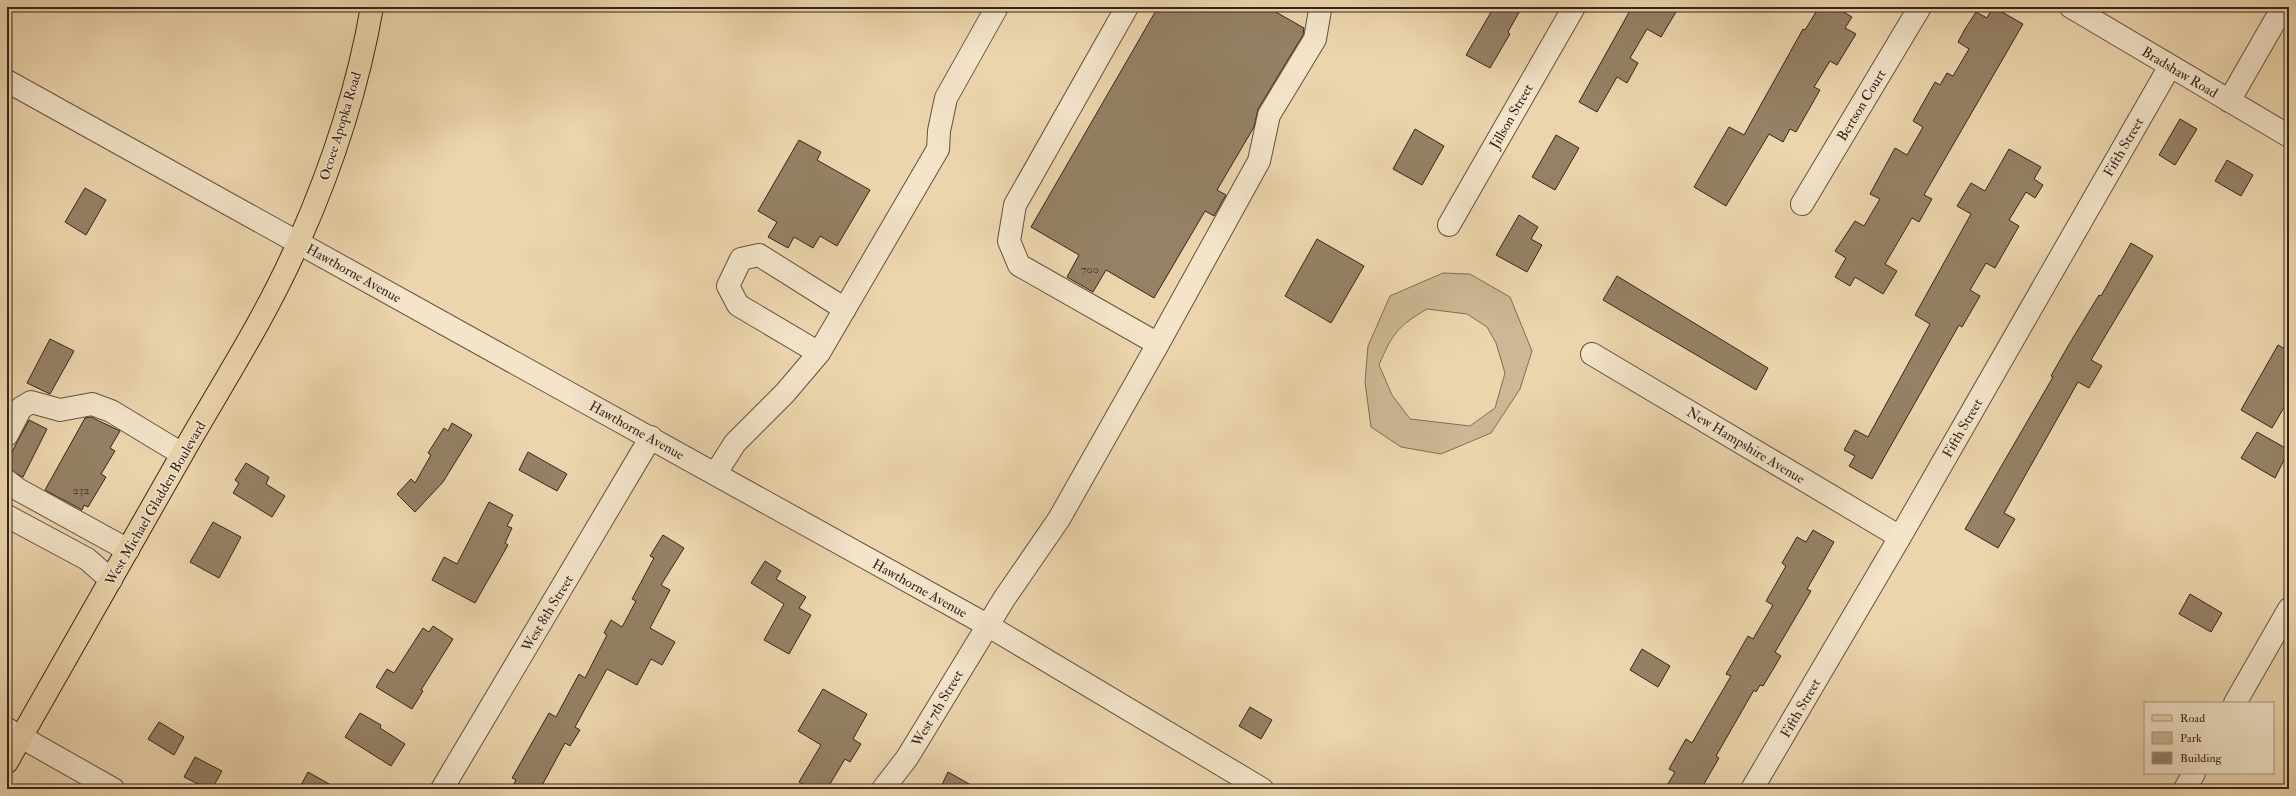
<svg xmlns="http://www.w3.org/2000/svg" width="2296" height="796" font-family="'IM FELL Double Pica',serif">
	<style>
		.green { fill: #cdb794; stroke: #826e57; fill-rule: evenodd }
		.building { fill: #958166; stroke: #36251a }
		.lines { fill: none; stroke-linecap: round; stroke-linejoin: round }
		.minor-casing { stroke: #64513f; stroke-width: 24 }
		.major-casing { stroke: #36251a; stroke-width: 24 }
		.minor { stroke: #f3e4ca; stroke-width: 22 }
		.major { stroke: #ecd5ad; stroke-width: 22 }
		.labels { text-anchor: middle; stroke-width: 3; stroke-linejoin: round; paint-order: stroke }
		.number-label { font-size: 12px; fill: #4e3c2d }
		.street-label { font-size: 14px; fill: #36251a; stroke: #f3e4ca }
	</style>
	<rect width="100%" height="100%" fill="#ecd5ad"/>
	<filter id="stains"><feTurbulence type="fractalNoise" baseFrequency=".005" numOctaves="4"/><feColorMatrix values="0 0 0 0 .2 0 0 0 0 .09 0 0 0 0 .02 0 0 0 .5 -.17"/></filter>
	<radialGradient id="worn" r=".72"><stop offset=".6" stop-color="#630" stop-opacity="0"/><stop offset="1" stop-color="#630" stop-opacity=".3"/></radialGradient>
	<path class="green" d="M 1443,273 L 1470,274 L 1510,297 L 1532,351 L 1520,389 L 1491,433 L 1441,454 L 1401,447 L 1371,427 L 1365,382 L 1368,346 L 1390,296 ZM 1427,309 L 1467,314 L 1487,327 L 1496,343 L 1505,373 L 1495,408 L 1470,426 L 1410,419 L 1392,395 L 1379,365 C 1392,334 1398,326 1427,309 Z"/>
	<path class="building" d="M 1158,7 L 1267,7 L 1304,28 L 1303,35 L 1258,109 L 1254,127 L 1217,190 L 1226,195 L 1214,216 L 1205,211 L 1154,298 L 1106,270 L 1093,292 L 1067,277 L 1079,255 L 1031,227 Z
		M 1494,7 L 1522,7 L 1508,32 L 1510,34 L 1490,68 L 1466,55 Z
		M 1632,7 L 1679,7 L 1661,37 L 1647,29 L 1630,58 L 1638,63 L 1627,83 L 1617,77 L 1597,112 L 1579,102 Z
		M 1819,7 L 1835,7 L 1852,17 L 1845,28 L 1856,34 L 1837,65 L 1830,61 L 1814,87 L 1820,90 L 1796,132 L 1790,129 L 1783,142 L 1769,134 L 1726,206 L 1694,187 L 1729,127 L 1744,135 L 1803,29 L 1805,30 Z
		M 1993,7 L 2023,24 L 1924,195 L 1932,199 L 1919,222 L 1912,218 L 1885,264 L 1897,271 L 1883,294 L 1855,277 L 1850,286 L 1835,277 L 1846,258 L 1835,251 L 1855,221 L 1864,226 L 1880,199 L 1870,194 L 1895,148 L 1907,155 L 1923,127 L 1913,121 L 1935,82 L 1940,85 L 1947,73 L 1953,76 L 1969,49 L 1958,42 L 1965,29 L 1976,12 L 1987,18 Z
		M 2180,119 L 2197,129 L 2175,165 L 2159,155 Z
		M 1415,129 L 1444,146 L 1422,185 L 1393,169 Z
		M 1556,135 L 1579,148 L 1555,190 L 1532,177 Z
		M 799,140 L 821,152 L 817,160 L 870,190 L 837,246 L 820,236 L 813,248 L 794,237 L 788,248 L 768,237 L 777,222 L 758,211 Z
		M 2009,149 L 2041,167 L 2034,179 L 2043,185 L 2035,198 L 2026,192 L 2009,220 L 2019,226 L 1995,268 L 1986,263 L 1970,290 L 1980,296 L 1962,327 L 1959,325 L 1872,479 L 1849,466 L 1855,456 L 1844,450 L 1855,430 L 1868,437 L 1930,324 L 1915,315 L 1971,214 L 1957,206 L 1971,183 L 1985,191 Z
		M 2227,160 L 2253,175 L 2241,196 L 2215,181 Z
		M 85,188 L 106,200 L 86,235 L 65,222 Z
		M 1519,215 L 1538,227 L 1531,239 L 1542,245 L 1527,272 L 1496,255 Z
		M 1317,239 L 1364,266 L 1331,323 L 1285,296 Z
		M 2131,243 L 2153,256 L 2091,360 L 2102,366 L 2089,388 L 2078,382 L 2004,513 L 2015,519 L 1998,548 L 1965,529 L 2053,377 L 2051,376 L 2068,346 L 2099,295 L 2101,296 Z
		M 1617,276 L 1768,368 L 1756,390 L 1603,300 Z
		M 50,339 L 74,351 L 50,394 L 27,383 Z
		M 2278,345 L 2289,351 L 2289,399 L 2272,428 L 2241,410 Z
		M 91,417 L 120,431 L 110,448 L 115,451 L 101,474 L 106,477 L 88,507 L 84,505 L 82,510 L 45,490 L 85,418 Z
		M 29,420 L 47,429 L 23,477 L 7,469 L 7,461 Z
		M 452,423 L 472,435 L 443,482 L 415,512 L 397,494 L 411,479 L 415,483 L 431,455 L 428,453 L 444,428 L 448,431 Z
		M 2257,432 L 2289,450 L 2275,478 L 2241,458 Z
		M 528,452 L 567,474 L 557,491 L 519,470 Z
		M 246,463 L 269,477 L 266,484 L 285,496 L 272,517 L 233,493 L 239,483 L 235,480 Z
		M 489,502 L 513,515 L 507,526 L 512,528 L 505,543 L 508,545 L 475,603 L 432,580 L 444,557 L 457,564 Z
		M 213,522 L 241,537 L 219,578 L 190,562 Z
		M 1813,530 L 1834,542 L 1807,589 L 1811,591 L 1775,652 L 1781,656 L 1763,686 L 1760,685 L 1756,692 L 1754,690 L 1716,756 L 1719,758 L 1701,789 L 1665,789 L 1675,772 L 1669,769 L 1686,739 L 1692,743 L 1731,676 L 1726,674 L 1748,636 L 1753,639 L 1773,605 L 1766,601 L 1786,566 L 1782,563 L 1797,537 L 1806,542 Z
		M 663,535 L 684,548 L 661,585 L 670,590 L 650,628 L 675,642 L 662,665 L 651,659 L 637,685 L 607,669 L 575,727 L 580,730 L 570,746 L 565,743 L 540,789 L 511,789 L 516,780 L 512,778 L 549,713 L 556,717 L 579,674 L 585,678 L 607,635 L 604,633 L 611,620 L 622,627 L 636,601 L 632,599 L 654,558 L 650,556 Z
		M 765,561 L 781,571 L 776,579 L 806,597 L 799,608 L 811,615 L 789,654 L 764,640 L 784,604 L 751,583 Z
		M 2190,594 L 2222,613 L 2211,632 L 2179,614 Z
		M 433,626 L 453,639 L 421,690 L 423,691 L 412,709 L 376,687 L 387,669 L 394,673 L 423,628 L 429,632 Z
		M 1642,649 L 1670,666 L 1658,687 L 1630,670 Z
		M 823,689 L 867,714 L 853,739 L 861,744 L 850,762 L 845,759 L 827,789 L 811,789 L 799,782 L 821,745 L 798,731 Z
		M 1250,707 L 1272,720 L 1261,739 L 1239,726 Z
		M 360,713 L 381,725 L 380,728 L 405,744 L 391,766 L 345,737 Z
		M 159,722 L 184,737 L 174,755 L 148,739 Z
		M 195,757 L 222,771 L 212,789 L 208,789 L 184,777 Z
		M 308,772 L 338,789 L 299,789 Z
		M 948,772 L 978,789 L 940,789 Z"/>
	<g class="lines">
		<g class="minor-casing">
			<path id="minor" d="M 1127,7 L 1015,205 L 1009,241 L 1019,265 L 1158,344
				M 2071,7 L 2289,136
				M 7,81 L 987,625 L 1262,789
				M 2229,101 L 2283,7
				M 1802,204 L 1920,7
				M 1449,225 L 1574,7
				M 819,353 L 738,305 L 728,286 L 741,259 L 759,255 L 845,309
				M 1592,354 L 1900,537
				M 7,435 L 21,408 L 31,402 L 60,410 L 92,404 L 111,411 L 182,454
				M 716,473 L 735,443 L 785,393 L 819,353 L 938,149 L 939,131 L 946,98 L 997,7
				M 7,481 L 19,490 L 128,550
				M 7,516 L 87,559 L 111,580
				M 2235,703 L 2289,609
				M 7,729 L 113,789
				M 442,789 L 651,437
				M 883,789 L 907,758 L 1004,599 L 1059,519 L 1158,344 L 1259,161 L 1269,115 L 1315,39 L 1320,10 L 1319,7
				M 1752,789 L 1900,537 L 2170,66
				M 2185,789 L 2194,773"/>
		</g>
		<g class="major-casing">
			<path id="major" d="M 7,762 C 66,658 126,554 185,449 C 224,381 268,313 299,241 C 332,167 358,87 372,7"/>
		</g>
		<use href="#minor" class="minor"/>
		<use href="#major" class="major"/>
	</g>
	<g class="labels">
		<g class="number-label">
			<text x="1090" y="273">700</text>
			<text x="81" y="494">232</text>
		</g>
		<g class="street-label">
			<text transform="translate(2180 72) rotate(31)" y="5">Bradshaw Road</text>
			<text transform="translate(1861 105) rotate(-59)" y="5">Bertson Court</text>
			<text transform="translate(1511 116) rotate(-60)" y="5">Jillson Street</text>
			<text transform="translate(340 126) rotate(-73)" y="5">Ocoee Apopka Road</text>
			<text transform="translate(2123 147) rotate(-60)" y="5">Fifth Street</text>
			<text transform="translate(354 273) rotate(29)" y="5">Hawthorne Avenue</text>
			<text transform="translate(1962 428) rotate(-60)" y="5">Fifth Street</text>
			<text transform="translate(637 430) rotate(29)" y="5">Hawthorne Avenue</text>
			<text transform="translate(1746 445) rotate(31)" y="5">New Hampshire Avenue</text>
			<text transform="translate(155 503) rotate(-60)" y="5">West Michael Gladden Boulevard</text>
			<text transform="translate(920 588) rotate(29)" y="5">Hawthorne Avenue</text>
			<text transform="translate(547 613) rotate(-59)" y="5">West 8th Street</text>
			<text transform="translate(937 708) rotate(-59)" y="5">West 7th Street</text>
			<text transform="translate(1800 708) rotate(-60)" y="5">Fifth Street</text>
		</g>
	</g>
	<rect width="2296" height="796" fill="none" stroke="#ecd5ad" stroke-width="24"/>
	<rect x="8" y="8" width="2280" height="780" fill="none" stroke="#36251a" stroke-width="2"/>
	<rect x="12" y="12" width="2272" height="772" fill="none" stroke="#36251a"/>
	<rect x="2144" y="702" width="130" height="72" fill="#f3e4ca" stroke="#a79884"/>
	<rect x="2152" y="715" width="20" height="6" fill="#ecd5ad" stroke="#a79884"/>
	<text x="2180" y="722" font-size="12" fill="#36251a">Road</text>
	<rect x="2152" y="732" width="20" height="12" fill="#cdb794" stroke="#a79884"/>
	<text x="2180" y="742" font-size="12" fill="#36251a">Park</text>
	<rect x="2152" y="752" width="20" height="12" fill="#958166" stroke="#a79884"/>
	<text x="2180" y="762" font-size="12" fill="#36251a">Building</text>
	<rect width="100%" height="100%" filter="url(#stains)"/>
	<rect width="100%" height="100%" fill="url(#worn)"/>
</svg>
